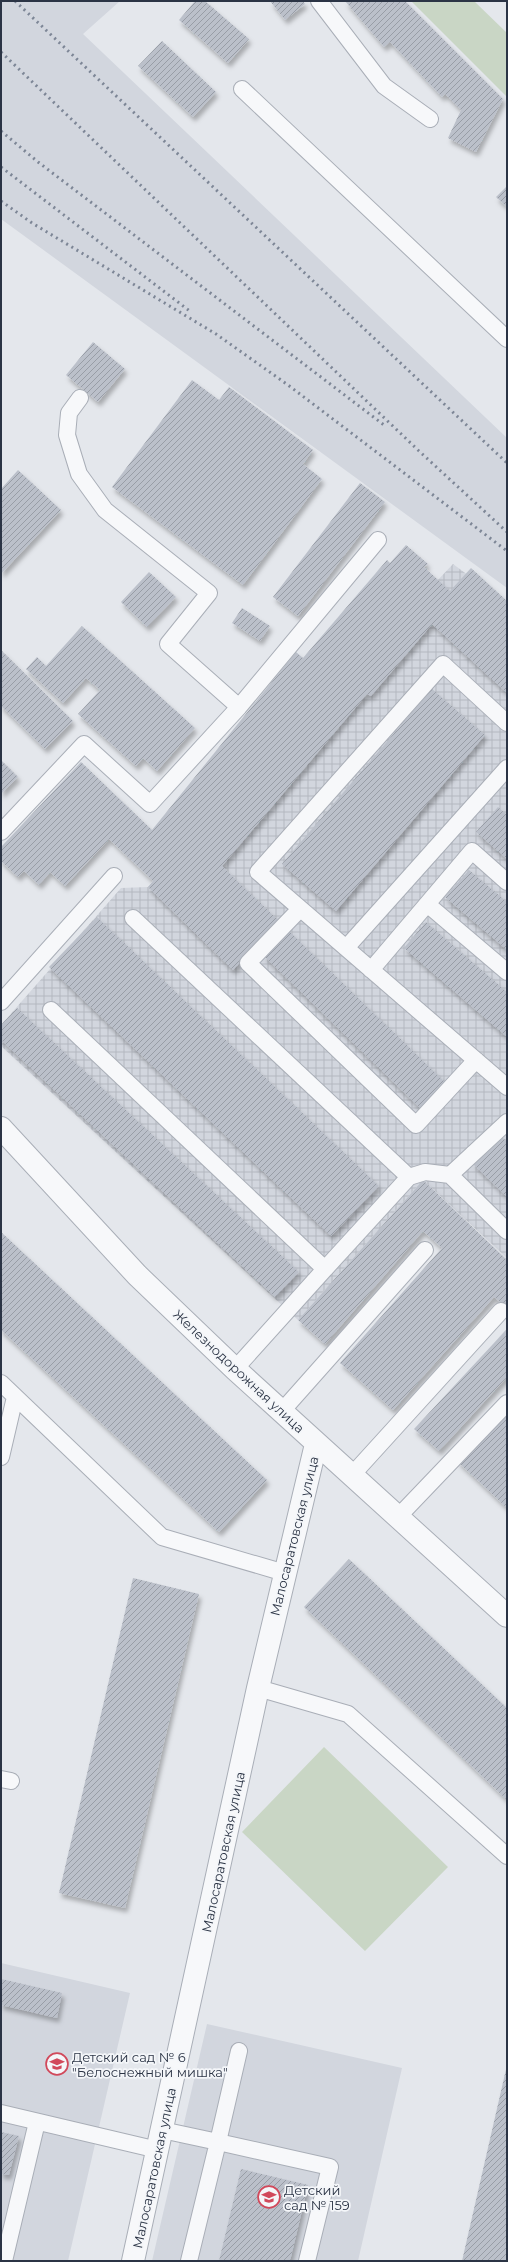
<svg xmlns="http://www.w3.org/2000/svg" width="508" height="2262" font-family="Montserrat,sans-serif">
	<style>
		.built { fill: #d2d6de }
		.industrial { fill: url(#industrial-grid) }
		.park { fill: #c9d6c5 }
		.building { fill: url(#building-hatch); filter: url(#shadow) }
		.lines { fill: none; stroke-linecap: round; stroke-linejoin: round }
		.service-casing { stroke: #a9aeb7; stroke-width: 18 }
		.minor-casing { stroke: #a9aeb7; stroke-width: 24 }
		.service { stroke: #f7f8fa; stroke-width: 16 }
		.minor { stroke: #f7f8fa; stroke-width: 22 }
		.rail { stroke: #7d8696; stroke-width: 3; stroke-dasharray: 2 4; stroke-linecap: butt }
		.labels { text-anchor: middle; stroke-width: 3.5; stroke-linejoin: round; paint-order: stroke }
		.street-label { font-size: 13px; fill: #2b3445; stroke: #f4f6f9 }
		.poi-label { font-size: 13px; fill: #2b3445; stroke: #f4f6f9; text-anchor: start }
	</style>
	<defs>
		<pattern id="industrial-grid" width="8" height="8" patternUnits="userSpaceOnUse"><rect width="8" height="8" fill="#d2d6de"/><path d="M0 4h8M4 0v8" fill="none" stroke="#b4b8c0"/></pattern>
		<pattern id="building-hatch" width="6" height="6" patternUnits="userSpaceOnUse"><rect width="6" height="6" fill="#bbc0ca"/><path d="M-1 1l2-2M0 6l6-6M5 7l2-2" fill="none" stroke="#989da6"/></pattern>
		<filter id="shadow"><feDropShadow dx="2.5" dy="4.5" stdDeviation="2" flood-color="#0004"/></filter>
	</defs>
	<rect width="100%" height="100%" fill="#e4e7ec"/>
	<path class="built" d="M 1,1 L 120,1 L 83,34 L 507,438 L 507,588 L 1,219 Z
		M 1,1963 L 130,1993 L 68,2261 L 1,2261 Z
		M 207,2024 L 402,2068 L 358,2261 L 152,2261 Z"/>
	<path class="industrial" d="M 453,564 L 507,604 L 507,1258 L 423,1180 L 298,1320 L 1,1046 L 1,1025 L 121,888 L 148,887 Z"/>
	<path class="park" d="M 411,1 L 474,1 L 507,33 L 507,97 Z
		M 324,1747 L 448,1867 L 365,1951 L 242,1832 Z"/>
	<path class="building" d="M 195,1 L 205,1 L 249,39 L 228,63 L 179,20 Z
		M 270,1 L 303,1 L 305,4 L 285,20 Z
		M 345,1 L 405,1 L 503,99 L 476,152 L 448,138 L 461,110 L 445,94 L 442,97 L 390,42 L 384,47 Z
		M 162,41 L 216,92 L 193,117 L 138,66 Z
		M 507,186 L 507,207 L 496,197 Z
		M 93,342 L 125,369 L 98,402 L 66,375 Z
		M 192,380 L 219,400 L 229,387 L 313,450 L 303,464 L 322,479 L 243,585 L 112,487 Z
		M 18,470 L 61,510 L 1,574 L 1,489 Z
		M 360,483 L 385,502 L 298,616 L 273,597 Z
		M 406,545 L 428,564 L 424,567 L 450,591 L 471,568 L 507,601 L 507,693 L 432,624 L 371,696 L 367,694 L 222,866 L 280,922 L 233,970 L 148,887 L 153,881 L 109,839 L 65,886 L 50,872 L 39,885 L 24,871 L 18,877 L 1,861 L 1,847 L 81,762 L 152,830 L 296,652 L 303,658 L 387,560 L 390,563 Z
		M 149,572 L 176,597 L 147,627 L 121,602 Z
		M 242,608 L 270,626 L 260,641 L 232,623 Z
		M 82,626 L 195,728 L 157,771 L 143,758 L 136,766 L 78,714 L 100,690 L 86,678 L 63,703 L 26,669 L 37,657 L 46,666 Z
		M 1,650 L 73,721 L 45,749 L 1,706 Z
		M 432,689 L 485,735 L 336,911 L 282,864 Z
		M 1,760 L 18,777 L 1,794 Z
		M 498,807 L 507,815 L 507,859 L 476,832 Z
		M 469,870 L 507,902 L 507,950 L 445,897 Z
		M 97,917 L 379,1186 L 331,1236 L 49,967 Z
		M 426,922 L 507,992 L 507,1037 L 404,948 Z
		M 289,931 L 446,1083 L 421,1109 L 264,956 Z
		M 17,1008 L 299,1272 L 275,1297 L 1,1040 L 1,1025 Z
		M 501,1136 L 507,1142 L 507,1197 L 473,1164 Z
		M 423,1180 L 507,1260 L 507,1308 L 494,1297 L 393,1410 L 340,1363 L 442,1248 L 423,1231 L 325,1344 L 298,1320 Z
		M 1,1232 L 267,1480 L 219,1532 L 1,1330 Z
		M 507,1329 L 507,1377 L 439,1451 L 414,1429 Z
		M 507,1407 L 507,1508 L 457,1461 Z
		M 349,1559 L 507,1708 L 507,1800 L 304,1607 Z
		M 133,1578 L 199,1594 L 125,1908 L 59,1893 Z
		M 1,1979 L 62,1993 L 57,2018 L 1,2005 Z
		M 507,2065 L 507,2261 L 462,2261 Z
		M 1,2132 L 19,2136 L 9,2175 L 1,2174 Z
		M 241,2169 L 308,2185 L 290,2261 L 219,2261 Z"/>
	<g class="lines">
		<g class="service-casing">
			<path id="service" d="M 319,1 L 384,86 L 430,119
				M 242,89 L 507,339
				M 239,707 L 378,540
				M 507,723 L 443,664 L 258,872 L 507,1087
				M 1,832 L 84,744 L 150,804 L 239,707 L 168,644 L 209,593 L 105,510 L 79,474 L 67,435 L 69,413 L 80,398
				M 427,904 L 507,972
				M 300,909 L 248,963 L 416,1125 L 476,1060
				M 133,918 L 409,1177
				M 346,948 L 507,768
				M 371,970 L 472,851 L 507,882
				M 1,1002 L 114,876
				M 51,1010 L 325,1269 L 409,1177 L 425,1172 L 450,1175 L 507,1122
				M 450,1175 L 507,1231
				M 235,1369 L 325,1269
				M 1,1383 L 162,1537 L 285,1573
				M 282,1411 L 425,1250
				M 1,1457 L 15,1397
				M 352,1475 L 501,1311
				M 398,1517 L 507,1403
				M 258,1688 L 348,1714 L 507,1856
				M 1,1779 L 11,1781
				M 239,2051 L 218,2142 L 330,2167 L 307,2261
				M 1,2113 L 158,2150
				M 162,2130 L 218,2142 L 189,2261
				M 4,2261 L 37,2122"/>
		</g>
		<g class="minor-casing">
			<path id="minor" d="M 1,1128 L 137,1275 L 235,1369 L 507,1616
				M 133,2261 L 258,1688 L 316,1444"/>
		</g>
		<use href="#service" class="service"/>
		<use href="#minor" class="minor"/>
		<path class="rail" d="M 15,1 L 507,463
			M 1,52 L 419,451 L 507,532
			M 1,131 L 38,162 L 384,425
			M 1,167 L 191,312
			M 1,201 L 32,223 L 216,334 L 288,385 L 507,551"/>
	</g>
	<defs>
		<g id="school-ring" transform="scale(1.15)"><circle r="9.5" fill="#f4f6f9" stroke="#d1495b" stroke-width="1.5"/><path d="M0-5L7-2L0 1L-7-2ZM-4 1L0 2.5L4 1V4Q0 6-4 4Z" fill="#d1495b"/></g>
	</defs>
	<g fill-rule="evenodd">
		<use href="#school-ring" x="57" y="2064"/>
		<use href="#school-ring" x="269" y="2197"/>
	</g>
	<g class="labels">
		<g class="street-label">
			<text transform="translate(239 1371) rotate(43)" y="5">Железнодорожная улица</text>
			<text transform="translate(294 1536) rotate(-76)" y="5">Малосаратовская улица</text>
			<text transform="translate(223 1852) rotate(-78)" y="5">Малосаратовская улица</text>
			<text transform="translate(154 2168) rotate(-78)" y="5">Малосаратовская улица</text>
		</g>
		<g class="poi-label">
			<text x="72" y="2062">Детский сад № 6<tspan x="72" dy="15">"Белоснежный мишка"</tspan></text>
			<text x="284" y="2195">Детский<tspan x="284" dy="15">сад № 159</tspan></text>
		</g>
	</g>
	<rect width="508" height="2262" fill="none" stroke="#2b3445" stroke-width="4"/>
</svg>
